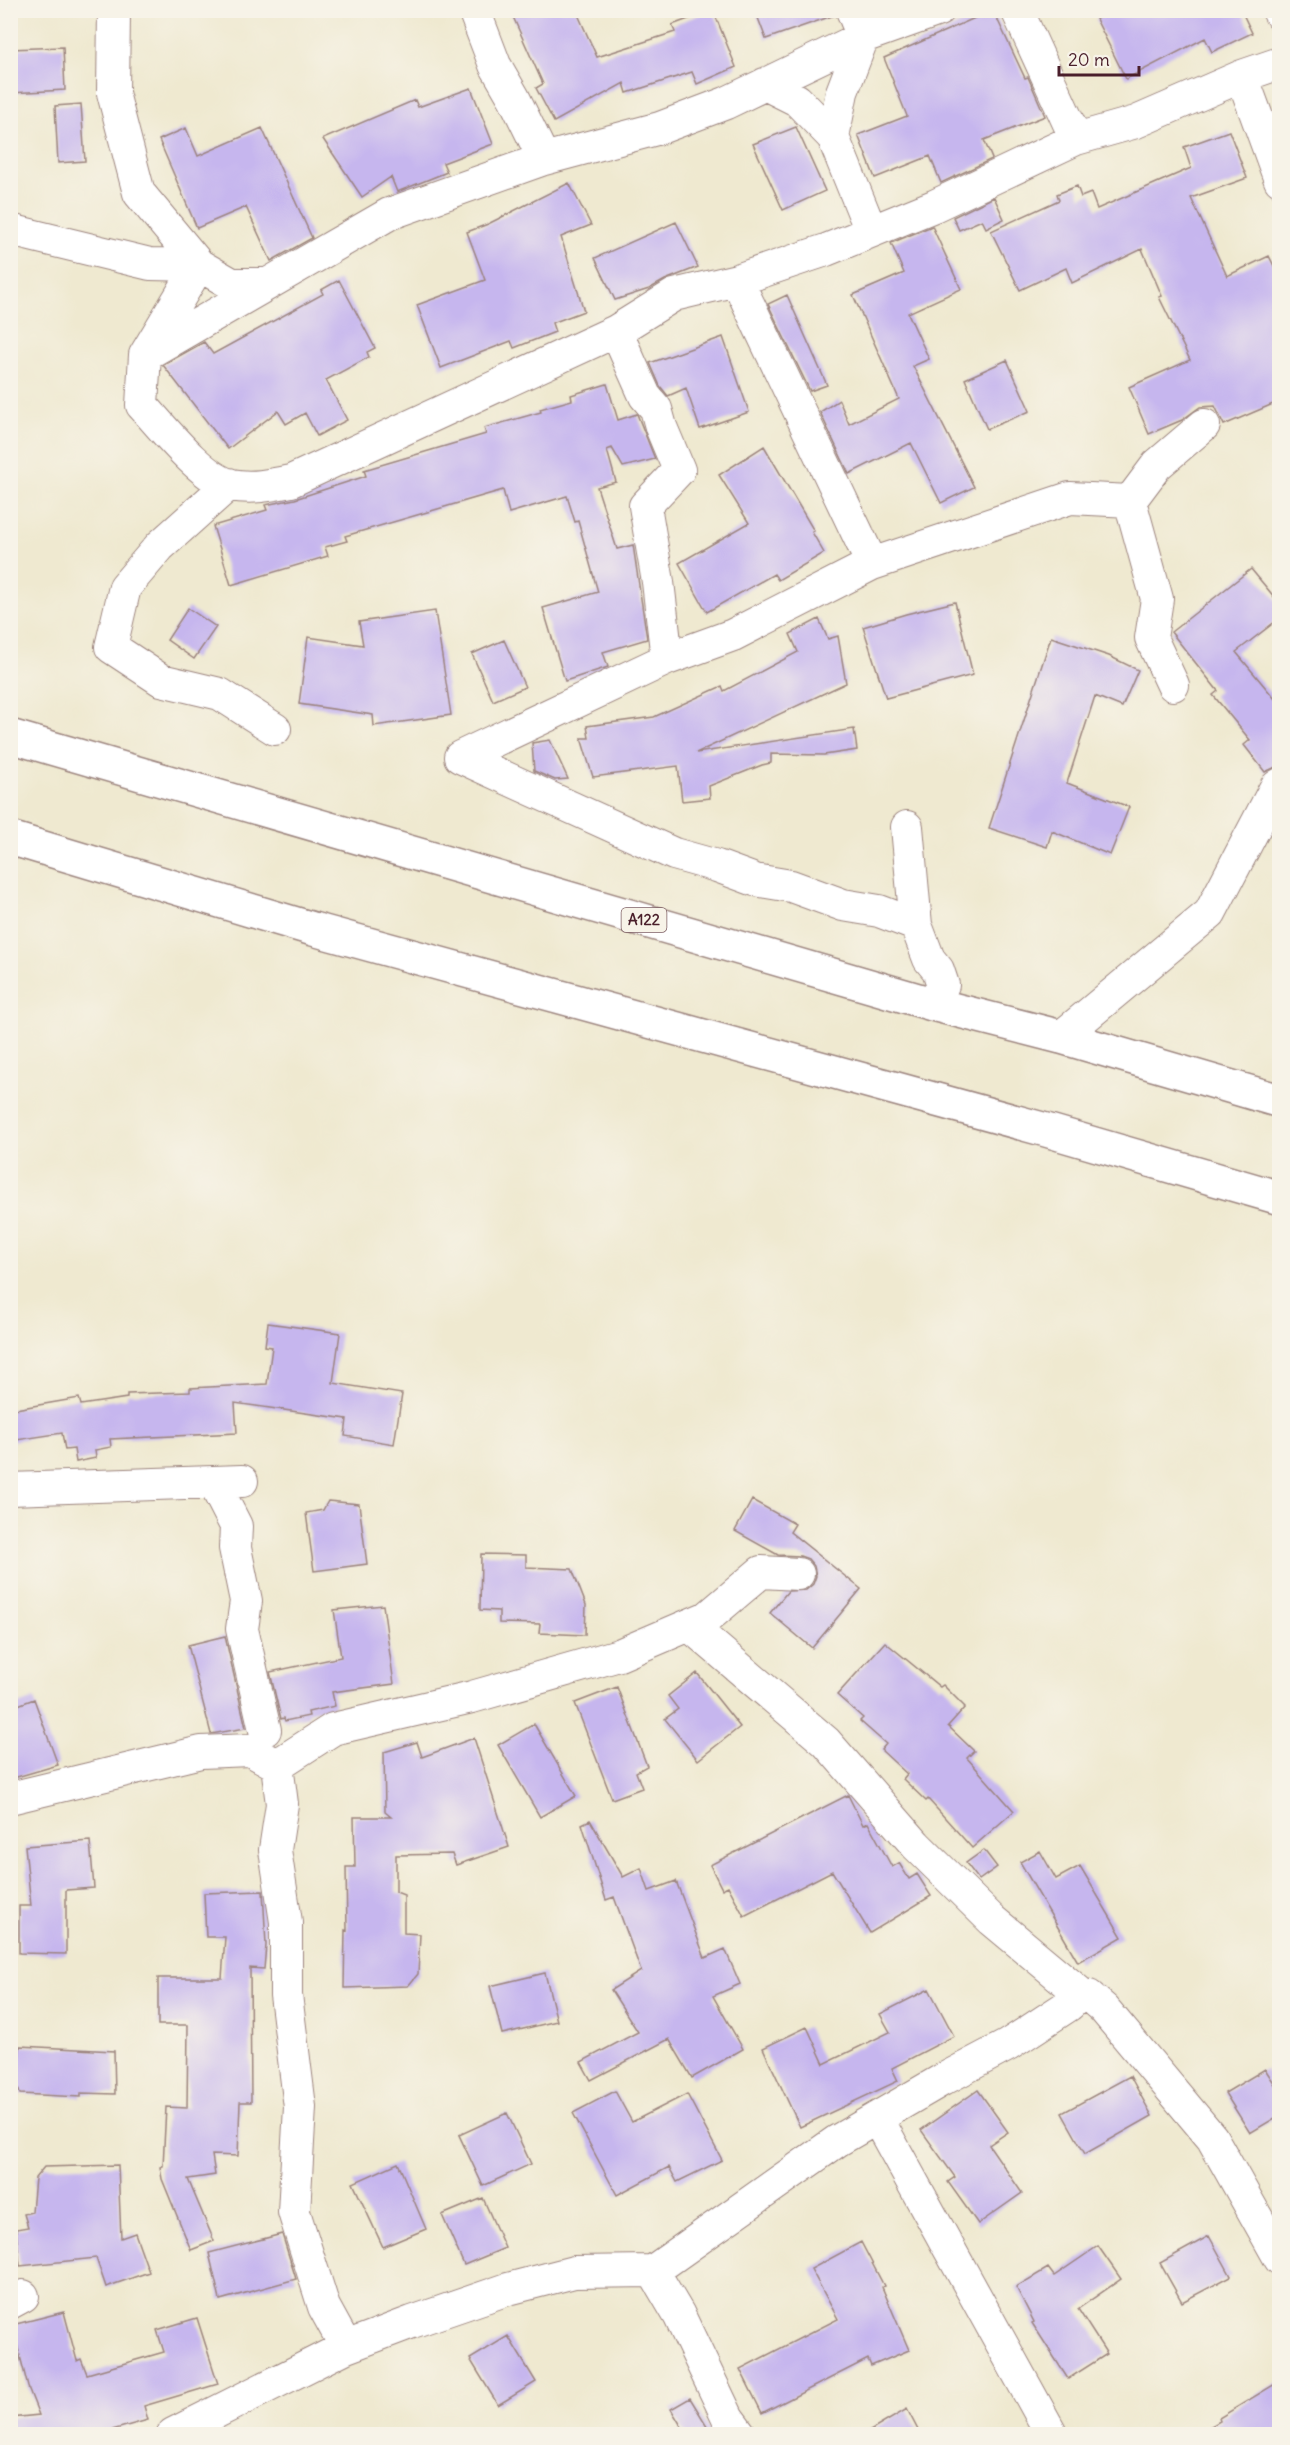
<svg xmlns="http://www.w3.org/2000/svg" width="1290" height="2445" font-family="Delius,sans-serif">
	<style>
		.building { fill: #c6b6ee }
		.lines { fill: none; stroke-linecap: round; stroke-linejoin: round }
		.minor-casing { stroke: #9c847e; stroke-width: 34 }
		.trunk-casing { stroke: #9c847e; stroke-width: 36 }
		.minor { stroke: #fff; stroke-width: 32 }
		.trunk { stroke: #fff; stroke-width: 33 }
		.labels { text-anchor: middle; stroke-width: 4.5; stroke-linejoin: round; paint-order: stroke }
		.shield { fill: #f7f3e8; stroke: #7e5f64; stroke-width: 1.5 }
		.shield-label { font-size: 15px; font-weight: bold; fill: #4a1f2b }
	</style>
	<rect width="100%" height="100%" fill="#f7f3e8"/>
	<filter id="ink" filterUnits="userSpaceOnUse"><feTurbulence type="fractalNoise" baseFrequency=".0167" numOctaves="2"/><feDisplacementMap in="SourceGraphic" scale="12" xChannelSelector="R" yChannelSelector="G"/><feConvolveMatrix kernelMatrix="1 2 1 2 8 2 1 2 1" color-interpolation-filters="sRGB"/></filter>
	<filter id="wash" filterUnits="userSpaceOnUse"><feTurbulence type="fractalNoise" baseFrequency=".008" numOctaves="4" result="noise"/><feDisplacementMap in="SourceGraphic" scale="24" xChannelSelector="R" yChannelSelector="G"/><feGaussianBlur stdDeviation="1.35" result="paint"/><feColorMatrix in="noise" values="0 0 0 0 0 0 0 0 0 0 0 0 0 0 0 0 0 1.4 0 .05"/><feComposite in="paint" operator="in"/></filter>
	<g filter="url(#wash)">
		<rect width="100%" height="100%" fill="#efe9d0"/>
		<g id="blocks">
			<path class="building" d="M 510,10 L 576,10 L 597,57 L 675,32 L 672,25 L 713,10 L 736,67 L 697,84 L 692,72 L 627,93 L 624,83 L 554,122 L 536,88 L 543,84 Z
				M 755,10 L 834,10 L 835,15 L 766,39 Z
				M 993,10 L 1025,78 L 1028,77 L 1045,116 L 984,140 L 992,159 L 941,183 L 930,156 L 875,178 L 858,135 L 907,116 L 884,58 Z
				M 1112,10 L 1241,10 L 1252,33 L 1212,52 L 1205,38 L 1126,79 L 1096,19 Z
				M 63,47 L 65,90 L 10,93 L 10,49 Z
				M 471,88 L 493,144 L 443,163 L 447,172 L 397,192 L 391,177 L 362,197 L 323,139 L 415,100 L 418,107 Z
				M 81,104 L 85,161 L 58,163 L 55,106 Z
				M 796,127 L 825,191 L 783,210 L 753,144 Z
				M 186,128 L 198,156 L 262,128 L 312,238 L 271,261 L 246,207 L 197,228 L 159,140 Z
				M 1229,131 L 1247,178 L 1191,198 L 1227,276 L 1269,256 L 1280,278 L 1280,401 L 1224,425 L 1215,406 L 1200,407 L 1182,420 L 1149,434 L 1129,387 L 1190,360 L 1159,297 L 1162,296 L 1142,249 L 1072,283 L 1066,268 L 1020,290 L 991,231 L 1059,200 L 1057,194 L 1077,186 L 1081,197 L 1091,193 L 1097,209 L 1191,168 L 1184,147 Z
				M 569,183 L 591,225 L 561,237 L 584,311 L 552,323 L 555,332 L 514,348 L 511,341 L 441,368 L 417,305 L 485,280 L 467,232 L 488,224 Z
				M 994,197 L 1004,219 L 986,228 L 982,220 L 959,230 L 953,217 Z
				M 676,222 L 698,267 L 665,280 L 649,289 L 615,300 L 595,258 Z
				M 932,226 L 961,289 L 908,313 L 929,359 L 913,366 L 974,487 L 941,503 L 911,443 L 849,474 L 820,412 L 839,400 L 849,424 L 899,399 L 853,295 L 904,273 L 891,243 Z
				M 339,280 L 375,348 L 367,352 L 369,357 L 326,380 L 347,420 L 317,436 L 305,413 L 286,424 L 278,411 L 228,449 L 163,365 L 204,342 L 213,354 L 323,294 L 321,290 Z
				M 787,295 L 827,385 L 810,391 L 768,304 Z
				M 723,337 L 749,412 L 700,429 L 686,388 L 668,396 L 660,386 L 650,363 Z
				M 1007,360 L 1030,411 L 987,429 L 965,379 Z
				M 607,384 L 618,420 L 637,414 L 655,459 L 623,467 L 612,448 L 607,450 L 616,482 L 597,487 L 617,549 L 633,545 L 647,639 L 603,652 L 608,667 L 565,681 L 543,608 L 598,592 L 578,521 L 575,522 L 567,496 L 509,513 L 503,490 L 345,536 L 347,541 L 325,547 L 328,556 L 231,585 L 213,526 L 267,510 L 265,505 L 295,499 L 366,476 L 364,470 L 486,434 L 484,428 L 541,412 L 540,409 L 572,400 L 571,395 Z
				M 764,446 L 814,531 L 812,532 L 824,553 L 778,580 L 774,574 L 707,612 L 679,563 L 749,523 L 719,475 Z
				M 1251,569 L 1280,604 L 1280,618 L 1236,652 L 1280,705 L 1280,765 L 1265,772 L 1244,745 L 1250,740 L 1213,695 L 1218,691 L 1171,632 Z
				M 955,602 L 973,675 L 886,698 L 863,627 L 906,614 Z
				M 188,608 L 216,627 L 194,659 L 167,640 Z
				M 435,611 L 451,715 L 374,726 L 373,715 L 299,704 L 308,637 L 363,645 L 359,622 Z
				M 819,619 L 828,639 L 838,636 L 846,683 L 696,753 L 854,729 L 857,750 L 824,755 L 771,754 L 771,763 L 762,765 L 709,786 L 710,798 L 682,801 L 678,766 L 593,777 L 581,738 L 589,738 L 587,726 L 654,717 L 722,686 L 724,691 L 798,652 L 790,634 Z
				M 1051,637 L 1109,656 L 1138,670 L 1122,707 L 1095,696 L 1067,783 L 1129,807 L 1110,855 L 1052,831 L 1047,847 L 989,828 Z
				M 504,640 L 525,687 L 493,701 L 472,654 Z
				M 550,740 L 568,779 L 555,780 L 534,771 L 532,743 Z
				M 268,1323 L 340,1333 L 333,1383 L 402,1394 L 394,1444 L 345,1436 L 347,1419 L 235,1403 L 237,1433 L 110,1439 L 111,1447 L 95,1450 L 96,1458 L 76,1462 L 74,1449 L 65,1450 L 62,1433 L 10,1441 L 10,1410 L 79,1398 L 81,1405 L 127,1398 L 127,1394 L 190,1392 L 190,1388 L 267,1384 L 272,1347 L 265,1346 Z
				M 752,1500 L 795,1524 L 790,1532 L 861,1589 L 812,1648 L 770,1613 L 788,1591 L 806,1590 L 813,1584 L 816,1576 L 814,1566 L 808,1559 L 800,1556 L 778,1555 L 735,1531 Z
				M 328,1501 L 359,1504 L 367,1564 L 314,1571 L 306,1513 L 323,1510 Z
				M 481,1554 L 526,1555 L 526,1567 L 572,1569 L 586,1605 L 585,1635 L 539,1633 L 540,1624 L 499,1623 L 499,1611 L 480,1610 Z
				M 383,1605 L 394,1684 L 332,1692 L 335,1706 L 308,1712 L 309,1716 L 285,1721 L 284,1718 L 281,1719 L 270,1672 L 341,1657 L 334,1610 Z
				M 225,1636 L 246,1728 L 211,1734 L 188,1645 Z
				M 885,1642 L 940,1687 L 943,1685 L 965,1707 L 948,1726 L 974,1751 L 967,1758 L 1014,1811 L 972,1848 L 928,1799 L 926,1801 L 903,1779 L 907,1774 L 881,1750 L 886,1744 L 860,1721 L 863,1718 L 837,1695 Z
				M 697,1673 L 740,1727 L 698,1760 L 665,1719 L 678,1709 L 668,1696 Z
				M 617,1687 L 647,1766 L 636,1772 L 642,1788 L 612,1799 L 575,1703 Z
				M 34,1699 L 58,1765 L 10,1779 L 10,1708 Z
				M 534,1724 L 576,1796 L 540,1817 L 498,1745 Z
				M 474,1738 L 509,1847 L 456,1865 L 452,1854 L 396,1855 L 396,1892 L 404,1895 L 404,1933 L 420,1934 L 418,1974 L 408,1986 L 344,1988 L 345,1930 L 347,1931 L 346,1867 L 355,1867 L 354,1817 L 391,1817 L 385,1812 L 384,1752 L 417,1742 L 422,1757 Z
				M 848,1795 L 863,1825 L 868,1823 L 892,1867 L 899,1863 L 909,1879 L 917,1874 L 931,1896 L 870,1933 L 832,1871 L 744,1916 L 728,1886 L 722,1889 L 710,1865 Z
				M 590,1820 L 623,1877 L 641,1868 L 649,1891 L 676,1881 L 705,1958 L 725,1949 L 740,1984 L 713,1996 L 743,2049 L 692,2078 L 669,2039 L 591,2080 L 581,2062 L 638,2032 L 611,1990 L 641,1971 L 614,1897 L 606,1900 L 582,1824 Z
				M 90,1841 L 94,1888 L 66,1890 L 66,1954 L 19,1953 L 19,1906 L 31,1906 L 25,1846 Z
				M 984,1850 L 997,1867 L 979,1880 L 966,1863 Z
				M 1040,1851 L 1056,1879 L 1080,1866 L 1122,1937 L 1078,1962 L 1020,1862 Z
				M 263,1891 L 266,1945 L 264,1969 L 250,1968 L 251,2102 L 240,2102 L 238,2156 L 212,2155 L 215,2175 L 188,2179 L 214,2241 L 191,2250 L 162,2179 L 160,2167 L 163,2166 L 166,2107 L 187,2108 L 188,2025 L 158,2025 L 158,1978 L 222,1978 L 225,1937 L 206,1937 L 204,1893 Z
				M 545,1973 L 557,2021 L 502,2034 L 490,1986 Z
				M 929,1989 L 954,2036 L 892,2068 L 898,2081 L 800,2127 L 763,2048 L 807,2027 L 824,2064 L 890,2032 L 880,2014 Z
				M 20,2046 L 114,2051 L 115,2094 L 81,2093 L 81,2097 L 20,2094 L 15,2078 L 10,2076 L 10,2059 L 19,2060 Z
				M 1265,2069 L 1280,2092 L 1280,2115 L 1250,2133 L 1225,2093 Z
				M 1130,2076 L 1152,2116 L 1085,2154 L 1062,2113 Z
				M 978,2090 L 1008,2132 L 989,2145 L 1022,2193 L 978,2224 L 948,2182 L 955,2177 L 921,2130 Z
				M 615,2091 L 632,2122 L 687,2094 L 722,2160 L 677,2182 L 669,2167 L 617,2195 L 573,2113 Z
				M 507,2113 L 531,2164 L 483,2186 L 459,2135 Z
				M 398,2163 L 426,2229 L 383,2247 L 353,2183 Z
				M 118,2165 L 121,2238 L 135,2233 L 149,2272 L 106,2287 L 96,2258 L 20,2266 L 16,2229 L 28,2227 L 24,2214 L 32,2212 L 35,2178 L 44,2167 Z
				M 483,2198 L 505,2248 L 464,2265 L 442,2215 Z
				M 282,2234 L 296,2279 L 220,2300 L 209,2253 Z
				M 1209,2236 L 1231,2276 L 1182,2302 L 1160,2263 Z
				M 861,2242 L 884,2286 L 882,2287 L 909,2350 L 871,2366 L 868,2359 L 762,2413 L 740,2369 L 838,2319 L 811,2269 Z
				M 1098,2246 L 1121,2279 L 1078,2309 L 1107,2354 L 1068,2379 L 1032,2323 L 1034,2322 L 1016,2287 L 1048,2268 L 1054,2276 Z
				M 64,2312 L 77,2361 L 81,2359 L 87,2374 L 164,2352 L 157,2330 L 197,2318 L 218,2384 L 144,2406 L 148,2420 L 98,2434 L 10,2434 L 10,2418 L 39,2415 L 28,2387 L 12,2325 Z
				M 508,2336 L 536,2382 L 498,2405 L 470,2359 Z
				M 1280,2381 L 1280,2434 L 1197,2434 L 1220,2421 L 1219,2418 Z
				M 690,2398 L 712,2434 L 686,2434 L 671,2409 Z
				M 907,2409 L 920,2434 L 865,2434 Z"/>
		</g>
	</g>
	<g filter="url(#ink)">
		<use href="#blocks" fill-opacity="0" stroke="#9c847e" stroke-width="1.5"/>
		<g class="lines">
			<g class="minor-casing">
				<path id="minor" d="M 114,10 L 113,93 L 139,193 L 199,265 L 145,355 L 389,214 L 544,159 L 660,128 L 726,103 L 863,37 L 939,10
					M 474,10 L 495,65 L 514,98 L 544,159
					M 1017,10 L 1076,139
					M 1278,10 L 1280,14
					M 1242,76 L 1280,180
					M 765,84 L 797,100 L 833,137 L 871,231
					M 833,137 L 842,92 L 863,37 L 852,10
					M 10,230 L 150,264 L 199,265 L 232,284 L 268,284
					M 616,331 L 645,396 L 656,409 L 661,427 L 679,470 L 645,506 L 658,582 L 667,659 L 733,635 L 872,564 L 737,280
					M 145,355 L 142,405 C 162,427 203,479 231,485 C 252,489 271,485 291,481 L 616,331 L 674,295 L 737,280 L 826,250 L 934,206 L 1076,139 L 1136,122 L 1242,76 L 1280,63
					M 229,484 L 160,546 L 125,587 L 111,647 L 161,680 L 220,694 L 275,729
					M 1130,501 L 1157,599 L 1151,638 L 1173,685
					M 872,564 L 1070,498 L 1130,501 L 1157,465 L 1204,425
					M 667,659 L 460,757 L 674,854 L 717,866 L 755,880 L 791,886 L 843,905 L 879,911 L 916,925 L 929,959 L 938,970 L 943,985 L 932,1004
					M 907,827 L 916,925
					M 1061,1037 L 1210,913 L 1276,787 L 1280,784
					M 214,1483 L 236,1526 L 235,1548 L 246,1601 L 242,1629 L 265,1730
					M 10,1489 L 242,1481
					M 689,1625 L 826,1742 L 916,1845 L 992,1920 L 1081,1994
					M 277,1765 L 333,1729 L 472,1697 L 619,1655 L 708,1617 L 761,1572 L 798,1574
					M 10,1798 L 201,1752 L 250,1750 L 277,1765 L 282,1804 L 275,1850 L 286,1922 L 286,1995 L 300,2107 L 294,2212 L 324,2307 L 346,2347
					M 877,2118 L 1051,2433 L 1049,2434
					M 653,2271 L 837,2141 L 942,2080 L 1008,2045 L 1069,2005 L 1081,1994 L 1089,1996 L 1104,2009 L 1212,2138 L 1280,2259
					M 10,2303 L 23,2296
					M 173,2434 L 346,2347 L 412,2322 L 508,2289 L 574,2272 L 653,2271 L 679,2315 L 728,2418 L 740,2434"/>
			</g>
			<g class="trunk-casing">
				<path id="trunk" d="M 10,736 L 932,1004 L 1061,1037 L 1280,1101
					M 10,838 L 313,929 L 1046,1130 L 1280,1198"/>
			</g>
			<use href="#minor" class="minor"/>
			<use href="#trunk" class="trunk"/>
		</g>
	</g>
	<g class="labels">
		<rect class="shield" x="621.5" y="908" width="45" height="24" rx="4.5"/>
		<g class="shield-label">
			<text x="644" y="925">A122</text>
		</g>
	</g>
	<rect width="1290" height="2445" fill="none" stroke="#f7f3e8" stroke-width="36"/>
	<path d="M1059 66v9h80v-9" fill="none" stroke="#4a1f2b" stroke-width="3"/>
	<text x="1068" y="66" font-size="18" fill="#4a1f2b" stroke="#f7f3e8" stroke-width="4.5" paint-order="stroke">20 m</text>
</svg>
